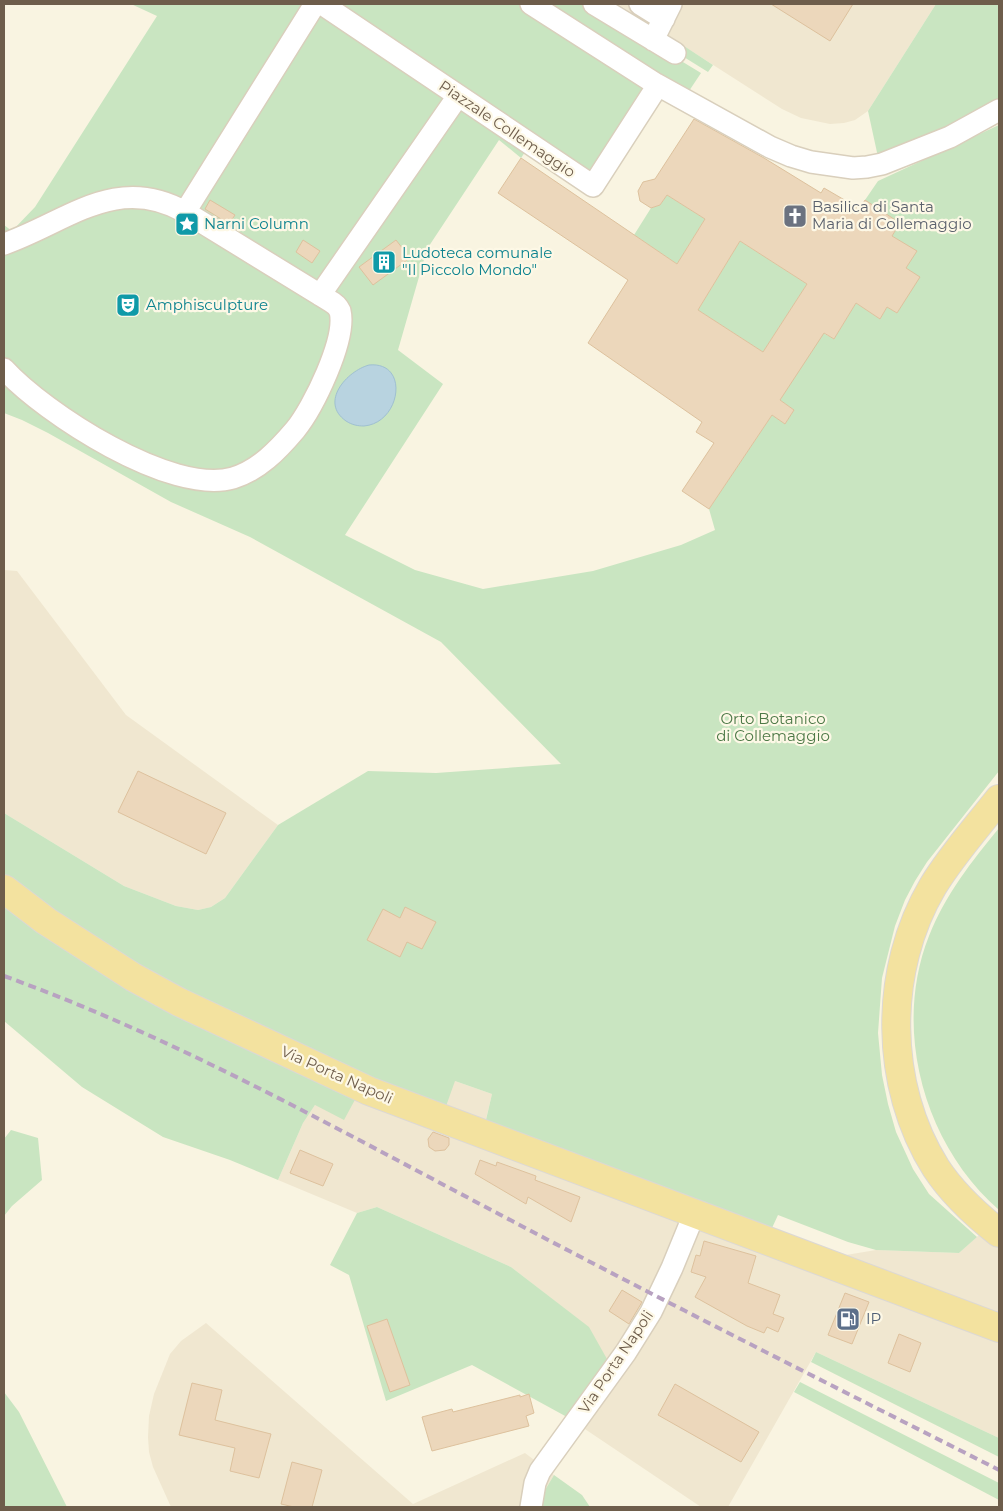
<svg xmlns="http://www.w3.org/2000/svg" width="1003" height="1511" font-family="Montserrat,sans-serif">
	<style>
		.residential { fill: #f0e7d0 }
		.green { fill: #c9e5c1 }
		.water { fill: #b8d3e0; stroke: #9fc0d1 }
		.building { fill: #ecd7bb; stroke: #ddc19d; fill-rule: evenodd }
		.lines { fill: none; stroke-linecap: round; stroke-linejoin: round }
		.minor-casing { stroke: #d9cfbc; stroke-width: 24 }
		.major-casing { stroke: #dcd8d4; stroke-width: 30 }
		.minor { stroke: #fff; stroke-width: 21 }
		.major { stroke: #f3e29f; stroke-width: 28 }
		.rail { stroke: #b8a2c1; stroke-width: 4; stroke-dasharray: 8 5; stroke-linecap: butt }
		.labels { text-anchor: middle; stroke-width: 4.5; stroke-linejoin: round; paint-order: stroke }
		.street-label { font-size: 15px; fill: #6e5d4b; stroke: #fdf8e6 }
		.worship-label { font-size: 15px; fill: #5b616d; stroke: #fdf8e6; text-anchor: start }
		.culture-label { font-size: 15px; fill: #0d838f; stroke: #fdf8e6; text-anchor: start }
		.park-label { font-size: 15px; fill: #4d7947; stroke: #fdf8e6 }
		.service-label { font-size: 15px; fill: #4e5e75; stroke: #fdf8e6; text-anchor: start }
	</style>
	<rect width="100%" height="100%" fill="#f9f4e1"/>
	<path class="residential" d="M 618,4 L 936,4 L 868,111 L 855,120 L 844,123 L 830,124 L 801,118 L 782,109 Z
		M 4,570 L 17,571 L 126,715 L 278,825 L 225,898 L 211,907 L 198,910 L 176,906 L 124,886 L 4,813 Z
		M 455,1081 L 492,1094 L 485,1123 L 846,1255 L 876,1250 L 959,1253 L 999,1217 L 999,1438 L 816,1352 L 728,1507 L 701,1507 L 567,1417 L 592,1335 L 588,1327 L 511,1267 L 377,1207 L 357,1213 L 278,1180 L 303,1123 L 315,1105 L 357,1096 Z
		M 206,1323 L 413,1504 L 525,1453 L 554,1475 L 539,1500 L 538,1507 L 171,1507 L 153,1467 L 149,1452 L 148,1437 L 149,1416 L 154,1394 L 170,1354 L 181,1341 Z"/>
	<path class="green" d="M 131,4 L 317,4 L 529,146 L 521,158 L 499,140 L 427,249 L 398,350 L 443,384 L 345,535 L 415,570 L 483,589 L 593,571 L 681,545 L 715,530 L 709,509 L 772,415 L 785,424 L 794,410 L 780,400 L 823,333 L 834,339 L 856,303 L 880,319 L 887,307 L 897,313 L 919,277 L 906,268 L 916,251 L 892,236 L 900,223 L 865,200 L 878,181 L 999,125 L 999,771 L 927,862 L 915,881 L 905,900 L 895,926 L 882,978 L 878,1033 L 882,1075 L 888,1104 L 896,1132 L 913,1169 L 929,1194 L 977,1237 L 959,1253 L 876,1250 L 848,1242 L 778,1215 L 772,1228 L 485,1124 L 492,1094 L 455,1081 L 445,1109 L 357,1096 L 344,1120 L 315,1105 L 303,1123 L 278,1180 L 230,1160 L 163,1137 L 82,1087 L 4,1021 L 4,813 L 124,886 L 176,906 L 198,910 L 211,907 L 225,898 L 278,825 L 368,771 L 436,773 L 561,764 L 441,642 L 250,537 L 171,502 L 48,433 L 22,420 L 4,413 L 4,225 L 12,231 L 35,207 L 157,16 Z
		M 328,4 L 525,4 L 653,86 L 591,182 Z
		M 537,4 L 582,4 L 671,59 L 673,56 L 701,73 L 689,91 Z
		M 936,4 L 999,4 L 999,101 L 939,132 L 878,157 L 868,111 Z
		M 684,46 L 713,65 L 708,72 L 679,54 Z
		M 667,195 L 705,219 L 677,264 L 634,235 L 651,208 L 660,205 Z
		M 740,241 L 807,284 L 763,352 L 698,310 Z
		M 999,828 L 999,1210 C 924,1145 892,1029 929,936 C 945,895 972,861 999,828 Z
		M 11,1130 L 38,1138 L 42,1180 L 12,1206 L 4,1216 L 4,1139 Z
		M 377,1207 L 511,1267 L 589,1327 L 607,1359 L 567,1417 L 472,1365 L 386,1401 L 349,1275 L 330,1265 L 357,1213 Z
		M 816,1352 L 999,1438 L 999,1457 L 811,1362 Z
		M 800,1382 L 999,1483 L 999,1500 L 794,1392 Z
		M 4,1392 L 19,1412 L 67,1507 L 4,1507 Z
		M 554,1475 L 582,1495 L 590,1507 L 538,1507 L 539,1500 Z"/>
	<path class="water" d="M 369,365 C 410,361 401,423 364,426 C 358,426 352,425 346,421 C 319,402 347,371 369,365 Z"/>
	<path class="building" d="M 771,4 L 853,4 L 830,41 Z
		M 694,119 L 764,158 L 821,193 L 824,188 L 860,209 L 865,200 L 900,223 L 892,236 L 917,251 L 906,268 L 920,277 L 897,313 L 887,307 L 880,319 L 856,303 L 834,339 L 824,333 L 780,400 L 794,410 L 785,424 L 772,415 L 709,509 L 682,491 L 714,443 L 696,432 L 702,422 L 588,343 L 628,280 L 498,193 L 521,158 L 677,264 L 705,219 L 667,195 L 660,205 L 651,208 L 640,201 L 638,191 L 643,182 L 655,179 ZM 740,241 L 807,284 L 763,352 L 698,310 Z
		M 210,200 L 235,215 L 229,224 L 205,209 Z
		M 303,240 L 320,251 L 312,263 L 296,252 Z
		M 396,240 L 410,258 L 373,285 L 359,267 Z
		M 138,771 L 226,813 L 206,854 L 118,812 Z
		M 405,907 L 436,922 L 422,949 L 407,942 L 400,957 L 367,940 L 383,909 L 400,918 Z
		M 433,1132 L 449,1138 L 449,1145 L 445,1150 L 435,1151 L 429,1147 L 428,1139 Z
		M 300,1150 L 333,1164 L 323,1186 L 290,1173 Z
		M 480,1160 L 496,1166 L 497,1162 L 536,1176 L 535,1180 L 580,1197 L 571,1222 L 528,1197 L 526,1204 L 475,1174 Z
		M 704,1241 L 756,1256 L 748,1283 L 780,1295 L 773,1314 L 784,1318 L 778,1332 L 767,1327 L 764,1333 L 747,1326 L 695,1297 L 706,1277 L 691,1272 L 696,1255 L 700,1256 Z
		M 622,1290 L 642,1302 L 629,1324 L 609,1311 Z
		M 845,1293 L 869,1302 L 852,1344 L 828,1335 Z
		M 387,1319 L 410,1385 L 390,1392 L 367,1326 Z
		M 899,1334 L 921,1343 L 910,1372 L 888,1363 Z
		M 192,1383 L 222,1390 L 215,1420 L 271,1434 L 259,1478 L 230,1471 L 235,1448 L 179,1435 Z
		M 675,1384 L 759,1432 L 741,1462 L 658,1415 Z
		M 529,1394 L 534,1413 L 526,1416 L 529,1426 L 432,1451 L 422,1417 L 452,1409 L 453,1412 L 520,1395 L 520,1397 Z
		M 292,1462 L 322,1470 L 312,1507 L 294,1507 L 281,1504 Z"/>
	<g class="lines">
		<g class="minor-casing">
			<path id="minor" d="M 322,4 L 593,186 L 658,85
				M 531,4 L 656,84 L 770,147 L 791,156 L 811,162 L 853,168 L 867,167 L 882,164 L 950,137 L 999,110
				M 594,4 L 675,53
				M 640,4 L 664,19
				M 653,40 L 671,4
				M 185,212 L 315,4
				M 4,244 C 67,222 116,173 185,212 L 330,301 C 334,303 338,307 340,311 C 347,339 313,408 295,430 C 278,450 259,470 233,478 C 172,496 44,413 4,369
				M 320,295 L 458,96
				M 531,1507 L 535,1483 L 540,1471 L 626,1352 L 651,1312 L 672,1268 L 695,1212"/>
		</g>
		<g class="major-casing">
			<path id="major" d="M 999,799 C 977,827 952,855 933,886 C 883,970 884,1086 936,1168 C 953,1194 975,1214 999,1233
				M 4,889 L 46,921 L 133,977 L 179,1002 L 369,1091 L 999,1328"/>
		</g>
		<use href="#minor" class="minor"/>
		<use href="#major" class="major"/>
		<path class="rail" d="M 4,976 C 176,1038 335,1128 497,1213 C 663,1301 831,1385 999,1470"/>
	</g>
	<defs>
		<g id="church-square" transform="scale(1.25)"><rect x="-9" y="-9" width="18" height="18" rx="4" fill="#6b7280" stroke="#fdf8e6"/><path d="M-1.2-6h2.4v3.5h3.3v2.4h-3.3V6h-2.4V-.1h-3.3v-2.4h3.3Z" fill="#fff"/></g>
		<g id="sight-square" transform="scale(1.25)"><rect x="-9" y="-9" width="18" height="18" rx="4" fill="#0f9aa8" stroke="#fdf8e6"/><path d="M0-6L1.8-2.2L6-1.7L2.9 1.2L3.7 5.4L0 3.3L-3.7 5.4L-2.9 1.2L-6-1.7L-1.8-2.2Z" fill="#fff"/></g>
		<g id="building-square" transform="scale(1.25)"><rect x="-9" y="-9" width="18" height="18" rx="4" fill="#0f9aa8" stroke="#fdf8e6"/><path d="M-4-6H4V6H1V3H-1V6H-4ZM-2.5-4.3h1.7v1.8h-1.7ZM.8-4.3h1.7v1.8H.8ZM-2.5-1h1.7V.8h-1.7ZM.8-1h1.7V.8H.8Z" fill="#fff"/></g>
		<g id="theatre-square" transform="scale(1.25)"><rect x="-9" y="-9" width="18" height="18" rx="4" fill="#0f9aa8" stroke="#fdf8e6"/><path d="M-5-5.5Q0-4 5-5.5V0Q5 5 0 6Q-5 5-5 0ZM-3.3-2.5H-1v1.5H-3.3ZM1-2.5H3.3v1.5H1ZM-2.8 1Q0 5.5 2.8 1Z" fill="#fff"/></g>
		<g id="fuel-square" transform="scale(1.25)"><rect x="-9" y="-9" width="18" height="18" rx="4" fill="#5c6f8a" stroke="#fdf8e6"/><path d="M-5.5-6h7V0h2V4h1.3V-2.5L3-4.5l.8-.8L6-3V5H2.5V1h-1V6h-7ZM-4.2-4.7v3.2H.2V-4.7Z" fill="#fff"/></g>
	</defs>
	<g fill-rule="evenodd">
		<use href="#church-square" x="795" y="216"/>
		<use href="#sight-square" x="187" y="224"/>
		<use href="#building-square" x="384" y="262"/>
		<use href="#theatre-square" x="128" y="305"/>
		<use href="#fuel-square" x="848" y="1319"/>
	</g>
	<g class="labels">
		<g class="street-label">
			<text transform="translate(507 129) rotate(34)" y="5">Piazzale Collemaggio</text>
			<text transform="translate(337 1075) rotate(24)" y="5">Via Porta Napoli</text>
			<text transform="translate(616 1362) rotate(-56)" y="5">Via Porta Napoli</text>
		</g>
		<g class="worship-label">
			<text x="812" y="212">Basilica di Santa<tspan x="812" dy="17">Maria di Collemaggio</tspan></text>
		</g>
		<g class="culture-label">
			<text x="204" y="229">Narni Column</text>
			<text x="402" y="258">Ludoteca comunale<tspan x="402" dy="17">"Il Piccolo Mondo"</tspan></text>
			<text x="146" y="310">Amphisculpture</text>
		</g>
		<g class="park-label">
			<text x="773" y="724">Orto Botanico<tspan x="773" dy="17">di Collemaggio</tspan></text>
		</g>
		<g class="service-label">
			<text x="866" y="1324">IP</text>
		</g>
	</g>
	<rect width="1003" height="1511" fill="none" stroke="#6e5d4b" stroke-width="10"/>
</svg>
